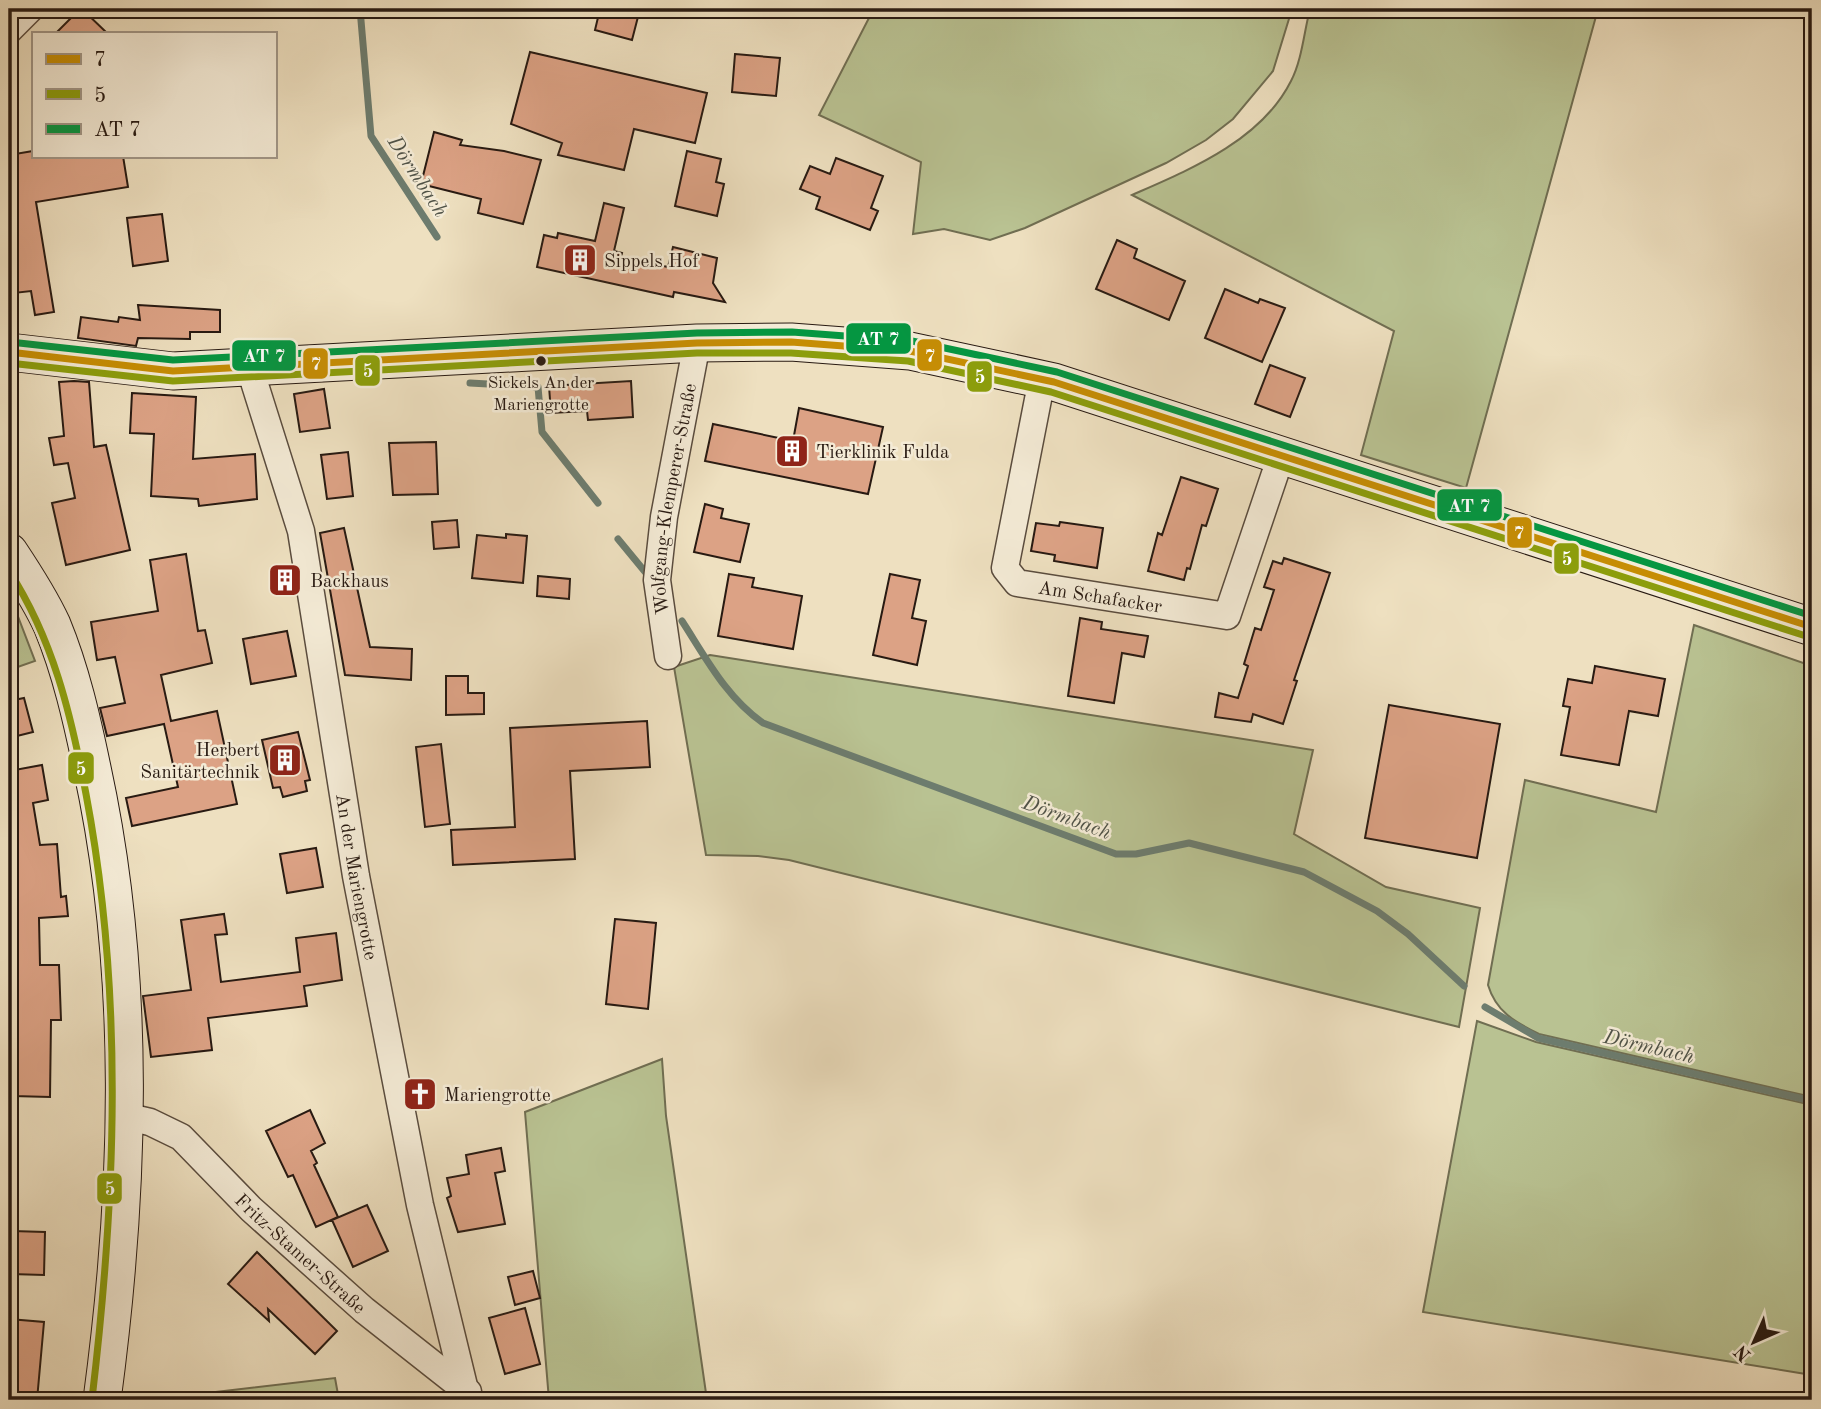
<svg xmlns="http://www.w3.org/2000/svg" width="1821" height="1409" font-family="'Old Standard TT',serif">
	<style>
		.green { fill: #b9c292; stroke: #706e52; stroke-width: 2 }
		.lines { fill: none; stroke-linecap: round; stroke-linejoin: round }
		.stream { stroke: #6d7c6e; stroke-width: 7 }
		.building { fill: #dca285; stroke: #281a12; stroke-width: 2 }
		.street-casing { stroke: #5a4c3e; stroke-width: 29 }
		.secondary-casing { stroke: #281a12; stroke-width: 39 }
		.street { stroke: #f4ebd6; stroke-width: 26 }
		.secondary { stroke: #f4ebd6; stroke-width: 37 }
		.bus-1-casing { stroke: #f4ebd6; stroke-width: 12 }
		.bus-2-casing { stroke: #f4ebd6; stroke-width: 12 }
		.bus-3-casing { stroke: #f4ebd6; stroke-width: 12 }
		.bus-1 { stroke: #c68d04; stroke-width: 7 }
		.bus-2 { stroke: #8c9d0c; stroke-width: 7 }
		.bus-3 { stroke: #059641; stroke-width: 7 }
		.bus-dot { fill: #281a12; stroke: #f4ebd6; stroke-width: 2.5 }
		.labels { text-anchor: middle; stroke-width: 5; stroke-linejoin: round; paint-order: stroke }
		.bus-label { font-size: 17px; fill: #281a12; stroke: #f4ebd6 }
		.poi-label { font-size: 19px; fill: #281a12; stroke: #f4ebd6; text-anchor: start }
		.street-label { font-size: 19px; fill: #281a12; stroke: #f4ebd6 }
		.water-label { font-size: 21px; font-style: italic; fill: #505348; stroke: #f4ebd6 }
		.line-badge { stroke: #f4ebd6; stroke-width: 2.5 }
		.badge-label { font-size: 19px; text-anchor: middle; font-weight: bold; fill: #fff }
	</style>
	<rect width="100%" height="100%" fill="#eee0c0"/>
	<filter id="stains"><feTurbulence type="fractalNoise" baseFrequency=".00286" numOctaves="4"/><feColorMatrix values="0 0 0 0 .2 0 0 0 0 .09 0 0 0 0 .02 0 0 0 .5 -.17"/></filter>
	<radialGradient id="worn" r=".72"><stop offset=".6" stop-color="#630" stop-opacity="0"/><stop offset="1" stop-color="#630" stop-opacity=".3"/></radialGradient>
	<path class="green" d="M 852,9 L 1292,9 L 1273,71 L 1233,119 L 1206,140 L 1166,163 L 1025,228 L 990,240 L 944,229 L 913,234 L 921,162 L 819,115 L 870,16 Z
		M 1310,9 L 1598,9 L 1466,488 L 1361,455 L 1394,331 L 1132,195 C 1189,170 1261,141 1291,81 C 1302,60 1304,32 1310,9 Z
		M 9,593 L 35,661 L 9,670 Z
		M 1694,625 L 1812,666 L 1812,1097 L 1539,1034 C 1515,1022 1496,1012 1488,985 L 1525,780 L 1656,812 Z
		M 710,655 L 1313,750 L 1294,834 L 1386,887 L 1480,908 L 1459,1027 L 789,860 L 758,856 L 706,855 L 674,667 Z
		M 1477,1021 L 1536,1042 L 1812,1105 L 1812,1375 L 1423,1312 Z
		M 662,1059 L 666,1116 L 707,1400 L 549,1400 L 525,1112 Z
		M 335,1378 L 339,1400 L 147,1400 Z"/>
	<g class="lines">
		<path class="stream" d="M 360,9 L 371,136 L 437,237
			M 470,383 L 538,387 L 542,432 L 598,503
			M 618,539 L 646,573
			M 682,621 C 706,658 726,697 763,723 L 1116,854 L 1136,854 L 1189,843 L 1304,872 L 1377,911 L 1408,934 L 1464,986
			M 1485,1007 L 1538,1038 L 1812,1101"/>
	</g>
	<path class="building" d="M 80,9 L 82,9 L 107,33 L 56,33 Z
		M 600,9 L 640,9 L 632,40 L 595,30 Z
		M 530,52 L 707,93 L 695,143 L 634,129 L 624,170 L 558,155 L 562,143 L 511,124 Z
		M 735,54 L 780,58 L 776,96 L 732,92 Z
		M 434,132 L 462,140 L 460,145 L 504,151 L 541,160 L 523,224 L 478,213 L 481,199 L 421,184 Z
		M 33,151 L 33,156 L 123,156 L 128,187 L 36,202 L 54,312 L 35,315 L 31,291 L 14,293 L 9,260 L 9,155 Z
		M 687,151 L 721,159 L 716,182 L 724,184 L 717,216 L 675,206 Z
		M 836,158 L 883,176 L 871,208 L 878,211 L 870,230 L 816,209 L 820,197 L 800,189 L 810,166 L 830,174 Z
		M 604,203 L 624,208 L 614,251 L 622,253 L 621,257 L 668,267 L 673,247 L 717,258 L 713,283 L 725,302 L 674,292 L 673,297 L 537,267 L 544,235 L 557,238 L 558,233 L 595,241 Z
		M 162,214 L 168,261 L 133,266 L 127,218 Z
		M 1117,240 L 1137,249 L 1134,258 L 1185,281 L 1169,320 L 1096,289 Z
		M 1225,289 L 1258,303 L 1260,299 L 1285,308 L 1262,362 L 1205,338 Z
		M 138,305 L 220,310 L 220,332 L 190,332 L 190,339 L 138,338 L 136,346 L 78,338 L 81,317 L 118,322 L 119,317 L 140,320 Z
		M 1270,365 L 1305,378 L 1290,417 L 1255,404 Z
		M 74,381 L 89,382 L 94,447 L 106,445 L 130,550 L 66,565 L 52,503 L 75,498 L 68,463 L 54,465 L 49,438 L 64,436 L 59,382 Z
		M 631,381 L 633,417 L 588,420 L 587,411 L 551,413 L 549,386 Z
		M 324,389 L 330,428 L 300,432 L 294,394 Z
		M 132,393 L 196,397 L 193,459 L 255,454 L 257,499 L 199,506 L 198,499 L 151,496 L 154,434 L 130,433 Z
		M 799,408 L 883,427 L 868,494 L 705,461 L 713,424 L 793,441 Z
		M 436,442 L 438,494 L 393,495 L 389,443 Z
		M 348,452 L 353,496 L 327,499 L 321,455 Z
		M 1181,477 L 1218,489 L 1206,526 L 1202,525 L 1190,569 L 1187,568 L 1184,580 L 1148,571 L 1158,533 L 1162,535 Z
		M 705,504 L 723,509 L 721,518 L 749,524 L 740,562 L 694,552 Z
		M 457,520 L 459,547 L 434,549 L 432,522 Z
		M 1060,522 L 1103,528 L 1097,568 L 1054,561 L 1055,555 L 1031,551 L 1036,523 L 1059,526 Z
		M 344,528 L 370,647 L 412,649 L 411,680 L 345,675 L 320,533 Z
		M 506,534 L 527,536 L 523,583 L 472,578 L 477,535 L 506,538 Z
		M 186,554 L 198,631 L 205,630 L 212,663 L 161,675 L 171,721 L 217,711 L 237,804 L 132,826 L 126,798 L 178,787 L 164,724 L 107,736 L 100,708 L 125,703 L 115,657 L 97,660 L 91,622 L 158,611 L 150,560 Z
		M 1284,558 L 1330,573 L 1294,680 L 1297,681 L 1283,724 L 1253,714 L 1251,722 L 1215,717 L 1219,693 L 1238,698 L 1248,666 L 1244,664 L 1255,628 L 1261,630 L 1274,590 L 1264,587 L 1273,561 L 1282,564 Z
		M 729,574 L 754,578 L 752,587 L 802,596 L 793,649 L 718,636 Z
		M 890,574 L 920,580 L 912,618 L 926,621 L 917,665 L 873,655 Z
		M 538,576 L 570,579 L 569,599 L 537,596 Z
		M 1080,618 L 1102,622 L 1101,629 L 1148,636 L 1144,657 L 1122,653 L 1114,703 L 1068,696 Z
		M 287,631 L 296,676 L 251,684 L 243,639 Z
		M 1595,666 L 1665,679 L 1658,716 L 1629,711 L 1619,765 L 1561,755 L 1570,707 L 1563,706 L 1568,679 L 1592,683 Z
		M 446,676 L 468,676 L 468,693 L 484,693 L 484,714 L 446,715 Z
		M 24,698 L 33,732 L 9,738 L 9,701 Z
		M 1389,705 L 1500,724 L 1477,858 L 1365,838 Z
		M 647,721 L 650,767 L 570,771 L 575,859 L 453,865 L 451,830 L 515,827 L 510,728 Z
		M 298,732 L 310,780 L 305,781 L 307,791 L 283,797 L 280,787 L 273,788 L 262,740 Z
		M 441,744 L 450,824 L 425,827 L 416,747 Z
		M 42,765 L 48,800 L 33,803 L 40,845 L 57,844 L 61,897 L 66,896 L 68,916 L 39,918 L 40,965 L 59,965 L 61,1020 L 51,1020 L 50,1097 L 13,1096 L 13,1068 L 9,1068 L 9,771 Z
		M 316,848 L 323,887 L 287,893 L 280,854 Z
		M 224,914 L 227,934 L 215,935 L 221,982 L 300,972 L 296,938 L 336,933 L 342,980 L 304,986 L 307,1006 L 208,1018 L 212,1050 L 151,1057 L 143,996 L 191,990 L 181,920 Z
		M 615,919 L 656,923 L 648,1009 L 606,1004 Z
		M 310,1110 L 325,1143 L 311,1151 L 317,1163 L 314,1165 L 338,1217 L 316,1227 L 293,1175 L 288,1177 L 266,1131 Z
		M 501,1148 L 505,1171 L 495,1173 L 505,1224 L 458,1232 L 447,1198 L 451,1196 L 447,1178 L 469,1174 L 466,1155 Z
		M 367,1205 L 388,1251 L 353,1267 L 332,1220 Z
		M 12,1231 L 45,1232 L 44,1275 L 11,1274 Z
		M 257,1252 L 337,1331 L 315,1354 L 268,1309 L 269,1321 L 228,1284 Z
		M 533,1271 L 540,1298 L 515,1305 L 508,1277 Z
		M 525,1308 L 540,1364 L 505,1374 L 489,1318 Z
		M 9,1319 L 44,1322 L 37,1400 L 10,1400 L 14,1358 L 9,1357 Z"/>
	<g class="lines">
		<g class="street-casing">
			<g id="street">
				<path d="M 9,30 L 30,9"/>
				<path id="s1" d="M 250,369 L 301,531 L 356,876 L 420,1205 L 464,1386"/>
				<path id="s2" d="M 1042,379 L 1005,568 L 1017,583 L 1227,616 L 1281,456"/>
				<path id="s3" d="M 668,656 L 657,580 L 664,517 L 697,343"/>
				<path id="s4" d="M 124,1116 L 150,1122 L 181,1137 L 251,1209 L 364,1310 L 468,1392"/>
			</g>
		</g>
		<g class="secondary-casing">
			<path id="secondary" d="M 9,352 L 173,371 L 697,343 L 791,342 L 910,351 L 1054,382 L 1812,627
				M 9,552 C 25,576 40,599 52,625 C 71,671 82,720 92,768 C 137,975 130,1191 102,1400"/>
		</g>
		<use href="#street" class="street"/>
		<use href="#secondary" class="secondary"/>
		<g class="bus-1-casing">
			<path id="bus-1" d="M 9,352 L 173,371 L 697,343 L 791,342 L 910,351 L 1054,382 L 1812,627"/>
		</g>
		<g class="bus-2-casing">
			<path id="bus-2" d="M 9,363 L 173,381 L 697,353 L 791,353 L 908,361 L 1051,392 L 1809,637
				M 9,571 C 53,639 71,714 86,794 C 124,995 116,1196 92,1399"/>
		</g>
		<g class="bus-3-casing">
			<path id="bus-3" d="M 10,342 L 173,360 L 697,333 L 792,332 L 912,341 L 1057,372 L 1812,616"/>
		</g>
		<use href="#bus-1" class="bus-1"/>
		<use href="#bus-2" class="bus-2"/>
		<use href="#bus-3" class="bus-3"/>
	</g>
	<defs>
		<g id="building-square" transform="scale(1.75)"><rect x="-9" y="-9" width="18" height="18" rx="4" fill="#8f2418" stroke="#f4ebd6"/><path d="M-4-6H4V6H1V3H-1V6H-4ZM-2.5-4.3h1.7v1.8h-1.7ZM.8-4.3h1.7v1.8H.8ZM-2.5-1h1.7V.8h-1.7ZM.8-1h1.7V.8H.8Z" fill="#fff"/></g>
		<g id="church-square" transform="scale(1.75)"><rect x="-9" y="-9" width="18" height="18" rx="4" fill="#8f2418" stroke="#f4ebd6"/><path d="M-1.2-6h2.4v3.5h3.3v2.4h-3.3V6h-2.4V-.1h-3.3v-2.4h3.3Z" fill="#fff"/></g>
	</defs>
	<g fill-rule="evenodd">
		<use href="#building-square" x="580" y="260"/>
		<use href="#building-square" x="792" y="451"/>
		<use href="#building-square" x="285" y="580"/>
		<use href="#building-square" x="285" y="760"/>
		<use href="#church-square" x="420" y="1094"/>
	</g>
	<circle class="bus-dot" cx="541" cy="361" r="6"/>
	<g class="labels">
		<g class="bus-label">
			<text x="541" y="388">Sickels An der<tspan x="541" dy="22">Mariengrotte</tspan></text>
		</g>
		<g class="poi-label">
			<text x="604" y="267">Sippels Hof</text>
			<text x="816" y="458">Tierklinik Fulda</text>
			<text x="310" y="587">Backhaus</text>
			<text x="260" y="756" text-anchor="end">Herbert<tspan x="260" dy="22">Sanitärtechnik</tspan></text>
			<text x="444" y="1101">Mariengrotte</text>
		</g>
		<g class="street-label">
			<text dy="7" stroke="none"><textPath href="#s3" startOffset="159">Wolfgang-Klemperer-Straße</textPath></text>
			<text dy="7" stroke="none"><textPath href="#s2" startOffset="296">Am Schafacker</textPath></text>
			<text dy="7" stroke="none"><textPath href="#s1" startOffset="520">An der Mariengrotte</textPath></text>
			<text dy="7" stroke="none"><textPath href="#s4" startOffset="228">Fritz-Stamer-Straße</textPath></text>
		</g>
		<g class="water-label">
			<text transform="translate(418 176) rotate(57)" y="7">Dörmbach</text>
			<text transform="translate(1067 817) rotate(20)" y="7">Dörmbach</text>
			<text transform="translate(1649 1046) rotate(13)" y="7">Dörmbach</text>
		</g>
	</g>
	<g class="line-badge">
		<rect x="845" y="322" width="67" height="33" rx="7" fill="#059641"/>
		<rect x="916" y="338" width="27" height="34" rx="7" fill="#c68d04"/>
		<rect x="231" y="339" width="66" height="33" rx="7" fill="#059641"/>
		<rect x="302" y="347" width="27" height="33" rx="7" fill="#c68d04"/>
		<rect x="354" y="354" width="27" height="33" rx="7" fill="#8c9d0c"/>
		<rect x="966" y="360" width="27" height="33" rx="7" fill="#8c9d0c"/>
		<rect x="1436" y="488" width="67" height="34" rx="7" fill="#059641"/>
		<rect x="1506" y="516" width="27" height="33" rx="7" fill="#c68d04"/>
		<rect x="1553" y="542" width="27" height="33" rx="7" fill="#8c9d0c"/>
		<rect x="67" y="751" width="28" height="34" rx="7" fill="#8c9d0c"/>
		<rect x="96" y="1172" width="27" height="33" rx="7" fill="#8c9d0c"/>
	</g>
	<g class="badge-label">
		<text x="878" y="345">AT 7</text>
		<text x="930" y="362">7</text>
		<text x="264" y="362">AT 7</text>
		<text x="316" y="370">7</text>
		<text x="368" y="377">5</text>
		<text x="980" y="383">5</text>
		<text x="1469" y="512">AT 7</text>
		<text x="1519" y="539">7</text>
		<text x="1567" y="565">5</text>
		<text x="81" y="775">5</text>
		<text x="110" y="1195">5</text>
	</g>
	<rect width="1821" height="1409" fill="none" stroke="#eee0c0" stroke-width="35"/>
	<rect x="10" y="10" width="1800" height="1388" fill="none" stroke="#281a12" stroke-width="3.5"/>
	<rect x="18" y="18" width="1786" height="1374" fill="none" stroke="#281a12" stroke-width="2"/>
	<rect x="32" y="32" width="245" height="126" fill="#f4ebd6" stroke="#a29788" stroke-width="2"/>
	<rect x="46" y="54" width="35" height="10" fill="#c68d04" stroke="#a29788" stroke-width="2"/>
	<text x="94" y="66" font-size="21" fill="#281a12">7</text>
	<rect x="46" y="89" width="35" height="10" fill="#8c9d0c" stroke="#a29788" stroke-width="2"/>
	<text x="94" y="102" font-size="21" fill="#281a12">5</text>
	<rect x="46" y="124" width="35" height="10" fill="#059641" stroke="#a29788" stroke-width="2"/>
	<text x="94" y="136" font-size="21" fill="#281a12">AT 7</text>
	<g transform="translate(1754 1342) rotate(225)" stroke="#f4ebd6" stroke-width="5" paint-order="stroke">
	<path d="M0-5L12 26L0 18L-12 26Z" fill="#281a12"/>
	<text y="-10" font-size="19" font-weight="bold" text-anchor="middle" fill="#281a12">N</text>
	</g>
	<rect width="100%" height="100%" filter="url(#stains)"/>
	<rect width="100%" height="100%" fill="url(#worn)"/>
</svg>
